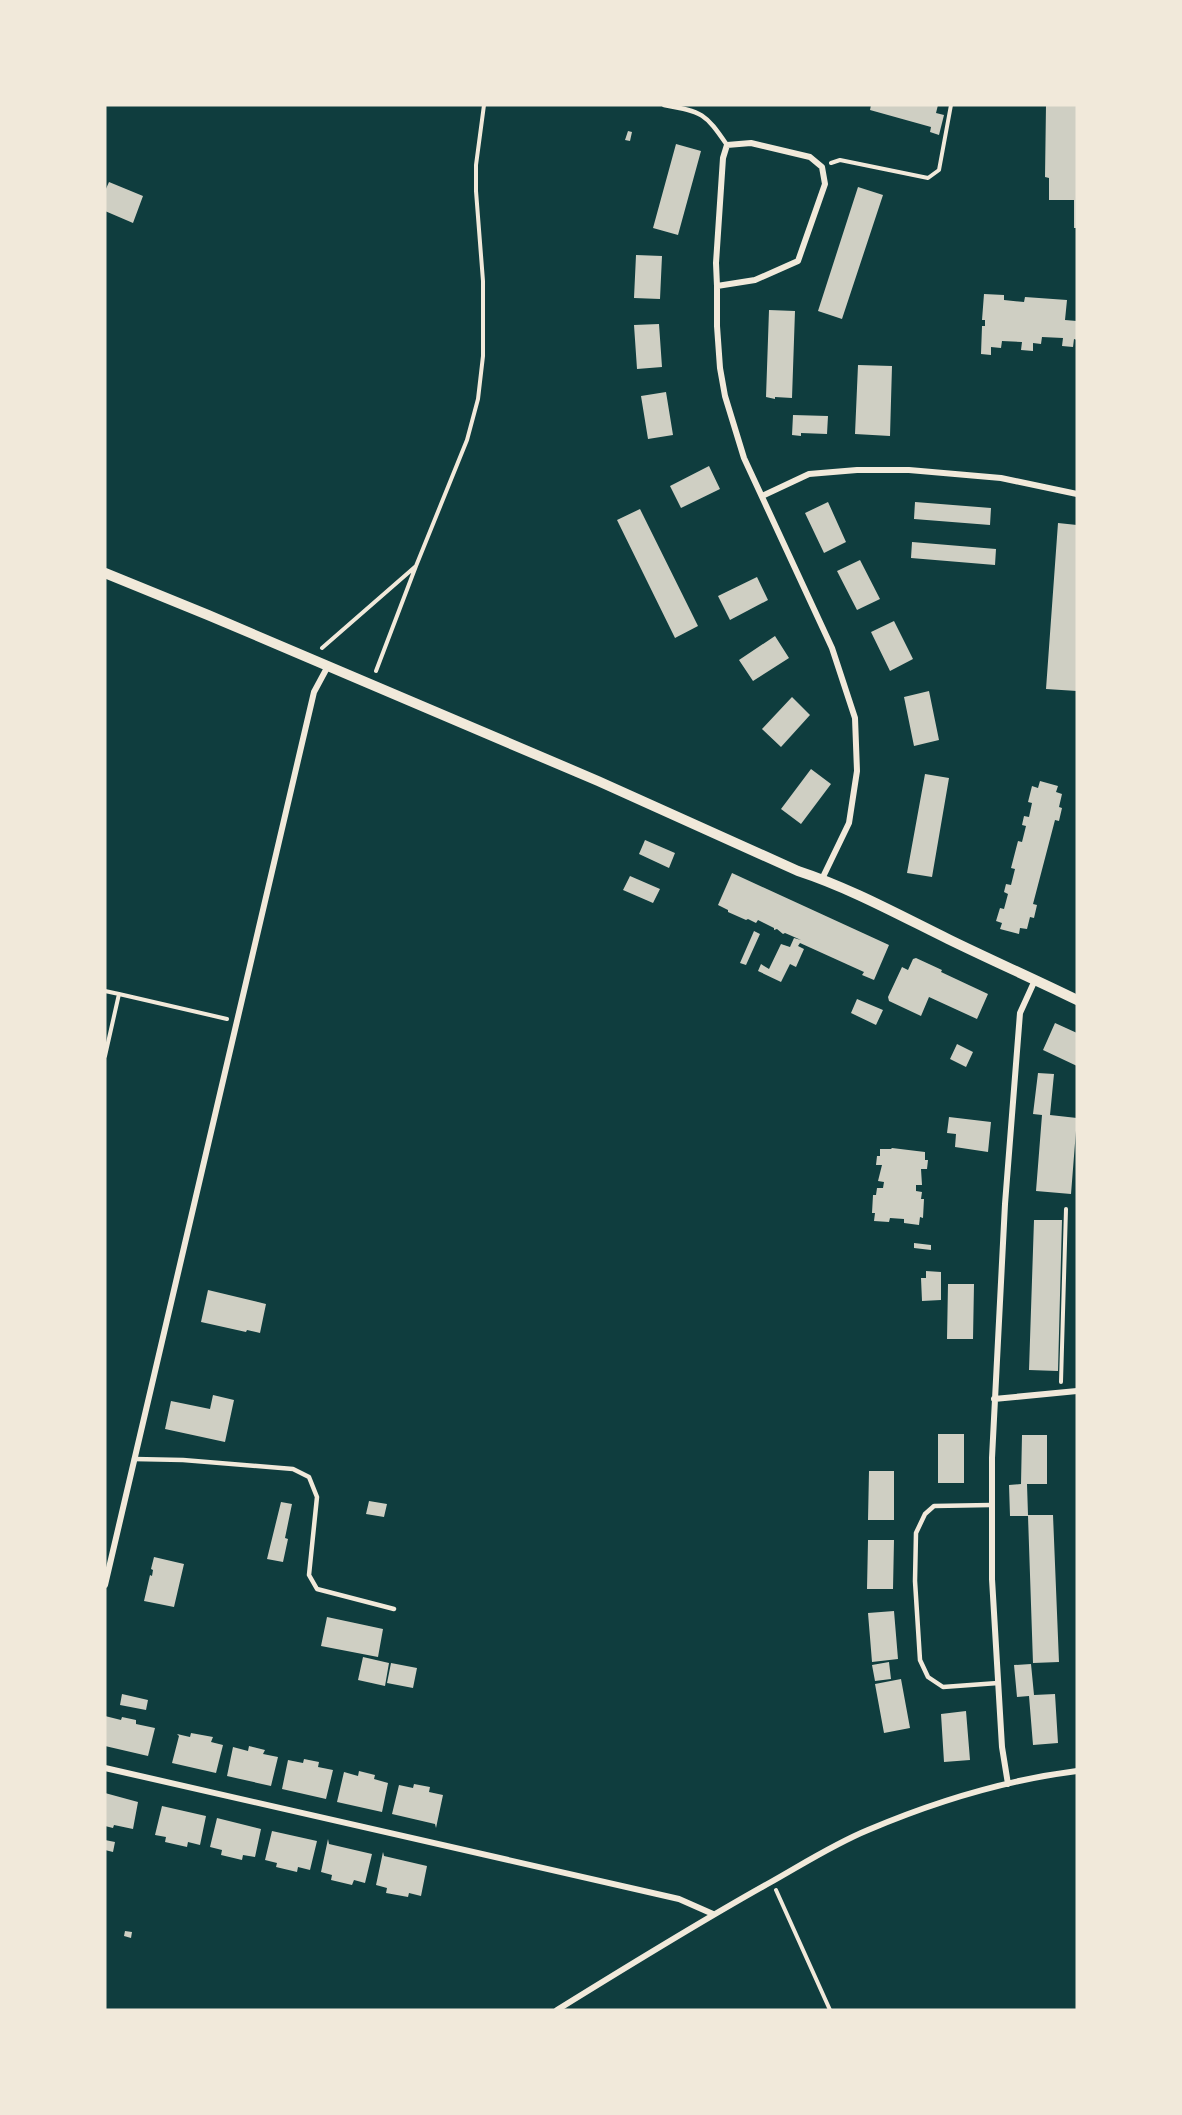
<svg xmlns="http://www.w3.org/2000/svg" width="1182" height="2115" font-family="'Roboto Condensed',sans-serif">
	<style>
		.building { fill: #cfcfc3 }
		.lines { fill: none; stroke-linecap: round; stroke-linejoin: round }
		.path { stroke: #f1e9da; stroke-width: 4 }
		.service { stroke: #f1e9da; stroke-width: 4.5 }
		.minor { stroke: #f1e9da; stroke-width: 6 }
		.tertiary { stroke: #f1e9da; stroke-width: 10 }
	</style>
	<rect width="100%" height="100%" fill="#0f3d3e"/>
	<path class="building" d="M 871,105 L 938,105 L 936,113 L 944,115 L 939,135 L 930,132 L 931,127 L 870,110 Z
		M 1046,105 L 1077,105 L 1077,228 L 1074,228 L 1074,200 L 1049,200 L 1049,178 L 1045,177 Z
		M 628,131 L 632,132 L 630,141 L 625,140 Z
		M 676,144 L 701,151 L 678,235 L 653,228 Z
		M 109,182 L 143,196 L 133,223 L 105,211 L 105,191 Z
		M 858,187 L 883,195 L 842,319 L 818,311 Z
		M 636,255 L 662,256 L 660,299 L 634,298 Z
		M 984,294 L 1004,295 L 1004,300 L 1024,302 L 1025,297 L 1067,300 L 1065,320 L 1077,321 L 1077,340 L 1074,339 L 1073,347 L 1062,346 L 1063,338 L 1042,337 L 1041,344 L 1033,343 L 1033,351 L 1021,350 L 1022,342 L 1002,341 L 1001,348 L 991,347 L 991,355 L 981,354 L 982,326 L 985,326 L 985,320 L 982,320 Z
		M 769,310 L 795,311 L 792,398 L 775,397 L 775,399 L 766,397 Z
		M 659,324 L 662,367 L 637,369 L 634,325 Z
		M 858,365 L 892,366 L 890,436 L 855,434 Z
		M 666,392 L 673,435 L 648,439 L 641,396 Z
		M 793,415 L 828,416 L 827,434 L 801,433 L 801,436 L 792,435 Z
		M 709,466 L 720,489 L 681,508 L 670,486 Z
		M 828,502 L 846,542 L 824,553 L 805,513 Z
		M 915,502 L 991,508 L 990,525 L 914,519 Z
		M 640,509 L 698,626 L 675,638 L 617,520 Z
		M 1058,523 L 1077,525 L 1077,691 L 1046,689 Z
		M 912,542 L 996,549 L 995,565 L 911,558 Z
		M 860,560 L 880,599 L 857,610 L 837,571 Z
		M 757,577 L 768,600 L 730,620 L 718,596 Z
		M 894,621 L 913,659 L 890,671 L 871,632 Z
		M 775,636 L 789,658 L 753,681 L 739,660 Z
		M 929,691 L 939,740 L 914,746 L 904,697 Z
		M 792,697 L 810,715 L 781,747 L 762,729 Z
		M 811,769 L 831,784 L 801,824 L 781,809 Z
		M 925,774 L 949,778 L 932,877 L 907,873 Z
		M 1040,781 L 1058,786 L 1056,792 L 1062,794 L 1059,807 L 1062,808 L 1059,821 L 1055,820 L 1033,904 L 1037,905 L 1034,918 L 1030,917 L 1027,929 L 1020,928 L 1019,934 L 1000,929 L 1002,923 L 996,921 L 1000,908 L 1004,909 L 1008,894 L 1004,892 L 1006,884 L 1011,885 L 1015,869 L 1011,868 L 1018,841 L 1022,842 L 1026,826 L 1022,825 L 1024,816 L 1029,817 L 1032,803 L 1028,802 L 1032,786 L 1038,788 Z
		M 645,840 L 675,853 L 669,868 L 639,854 Z
		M 732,873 L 889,945 L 874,980 L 862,975 L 864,972 L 800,943 L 798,946 L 804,949 L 796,967 L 790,964 L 781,982 L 758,971 L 761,964 L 769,969 L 781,944 L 790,947 L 794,938 L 801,940 L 785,933 L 783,934 L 777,929 L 774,930 L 774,928 L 758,920 L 756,923 L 748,919 L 746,920 L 728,912 L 728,910 L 718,905 Z
		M 630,876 L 660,889 L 653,903 L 623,890 Z
		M 754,931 L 760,934 L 746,965 L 740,963 Z
		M 916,958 L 942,970 L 941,972 L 988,994 L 977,1019 L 929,997 L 921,1016 L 889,1001 L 888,997 L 902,967 L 908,970 L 913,959 Z
		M 857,999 L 883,1010 L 876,1025 L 851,1013 Z
		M 1055,1023 L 1077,1033 L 1077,1066 L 1043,1050 Z
		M 957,1044 L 973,1052 L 966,1067 L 950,1059 Z
		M 1038,1073 L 1054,1074 L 1050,1115 L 1077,1118 L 1071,1194 L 1036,1191 L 1042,1115 L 1033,1114 Z
		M 949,1117 L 991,1122 L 988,1152 L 955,1147 L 956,1134 L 947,1133 Z
		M 892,1148 L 925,1152 L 925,1160 L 928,1160 L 927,1169 L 921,1169 L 922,1185 L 916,1185 L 916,1191 L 922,1192 L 921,1199 L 924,1199 L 923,1218 L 920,1217 L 919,1225 L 904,1223 L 904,1219 L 890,1218 L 889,1222 L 874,1221 L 875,1213 L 872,1213 L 873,1195 L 876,1195 L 877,1188 L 883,1188 L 884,1182 L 878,1181 L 882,1165 L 876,1165 L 877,1156 L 880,1156 L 880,1149 L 891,1149 Z
		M 1034,1220 L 1062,1220 L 1058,1371 L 1029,1370 Z
		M 914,1243 L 931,1245 L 931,1250 L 914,1248 Z
		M 926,1271 L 941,1272 L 941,1300 L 922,1301 L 921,1278 L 926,1278 Z
		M 948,1284 L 974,1284 L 973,1339 L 947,1339 Z
		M 208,1290 L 266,1304 L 260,1333 L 247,1330 L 246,1332 L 201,1322 Z
		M 213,1395 L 234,1400 L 225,1442 L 165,1429 L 171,1401 L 210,1409 Z
		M 938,1434 L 964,1434 L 964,1483 L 938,1483 Z
		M 1022,1435 L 1047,1435 L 1047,1484 L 1027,1484 L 1028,1515 L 1053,1515 L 1059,1662 L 1033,1663 L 1028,1516 L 1010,1516 L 1009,1485 L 1021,1484 Z
		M 869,1471 L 894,1471 L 894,1520 L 868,1520 Z
		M 369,1501 L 387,1504 L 384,1517 L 366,1514 Z
		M 281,1502 L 292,1504 L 285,1538 L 288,1539 L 283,1562 L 267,1559 Z
		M 868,1540 L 894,1540 L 893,1589 L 867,1589 Z
		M 154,1557 L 184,1564 L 174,1607 L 144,1601 L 150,1575 L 152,1576 L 153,1570 L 151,1569 Z
		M 894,1611 L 898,1659 L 872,1662 L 868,1613 Z
		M 327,1617 L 383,1629 L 378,1657 L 321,1646 Z
		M 363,1657 L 389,1663 L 385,1686 L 358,1680 Z
		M 889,1662 L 891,1679 L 875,1681 L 872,1665 Z
		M 391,1663 L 417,1668 L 413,1688 L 387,1683 Z
		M 1031,1664 L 1034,1695 L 1055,1694 L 1058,1743 L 1033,1745 L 1029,1696 L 1017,1697 L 1014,1665 Z
		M 901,1679 L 910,1728 L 884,1733 L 875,1684 Z
		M 122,1694 L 148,1700 L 146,1710 L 120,1705 Z
		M 966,1711 L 970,1760 L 944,1762 L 941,1714 Z
		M 105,1716 L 121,1720 L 122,1717 L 136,1720 L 136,1724 L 155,1728 L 148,1756 L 105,1746 Z
		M 191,1733 L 213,1737 L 211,1742 L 223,1745 L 216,1773 L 172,1763 L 179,1736 L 177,1734 L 190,1737 Z
		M 249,1746 L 265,1750 L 263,1754 L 278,1757 L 271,1786 L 227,1776 L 233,1747 L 248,1751 Z
		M 304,1759 L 319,1762 L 318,1767 L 333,1770 L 326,1799 L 282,1789 L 288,1760 L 303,1763 Z
		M 359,1771 L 375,1775 L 374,1779 L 388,1783 L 382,1812 L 337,1802 L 344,1772 L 358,1776 Z
		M 414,1784 L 430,1787 L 429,1792 L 443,1795 L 436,1828 L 435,1824 L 392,1814 L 399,1785 L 413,1788 Z
		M 105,1793 L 138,1802 L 133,1829 L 114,1825 L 113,1828 L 105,1826 Z
		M 162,1806 L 206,1816 L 200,1845 L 188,1842 L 187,1847 L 165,1842 L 166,1837 L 155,1835 Z
		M 217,1818 L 261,1829 L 255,1857 L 243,1855 L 242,1860 L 221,1855 L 222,1850 L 210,1847 Z
		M 272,1831 L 317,1841 L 310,1870 L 298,1867 L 297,1872 L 276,1867 L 277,1863 L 265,1860 Z
		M 328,1839 L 329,1844 L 372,1854 L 365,1883 L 354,1880 L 352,1885 L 331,1880 L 332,1875 L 321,1872 Z
		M 105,1840 L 115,1842 L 113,1852 L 105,1850 Z
		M 383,1852 L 384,1856 L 427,1866 L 421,1896 L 409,1893 L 408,1897 L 386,1893 L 387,1888 L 376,1885 Z
		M 125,1931 L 132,1932 L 131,1938 L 124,1936 Z"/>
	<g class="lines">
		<path class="path" d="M 831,163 L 840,160 L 928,178 L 939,170 L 951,105
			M 322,648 L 416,566 L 467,440 L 478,399 L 483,356 L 483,281 L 476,191 L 476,165 L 484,105
			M 376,671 L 416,566
			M 105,991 L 119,994 L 105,1056
			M 119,994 L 227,1019
			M 1061,1382 L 1066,1209
			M 776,1890 L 830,2010"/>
		<path class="service" d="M 664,105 C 703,112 705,113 727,145
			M 134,1459 L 183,1460 L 293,1469 L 309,1477 L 317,1497 L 309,1575 L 317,1589 L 394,1609
			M 991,1505 L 934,1506 L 925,1514 L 916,1533 L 915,1581 L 920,1660 L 928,1677 L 943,1687 L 998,1683"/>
		<path class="minor" d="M 717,286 L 716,263 L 723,158 L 727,145 L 751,143 L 810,157 L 822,167 L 825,184 L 798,261 L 755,280 L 717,286 L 717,326 L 720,368 L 725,396 L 744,458 L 832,648 L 855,718 L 857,771 L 849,823 L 822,879
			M 762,496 L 809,474 L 857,470 L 909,470 L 1001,478 L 1077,494
			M 994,1399 L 1077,1391
			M 105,1585 L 314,692 L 328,666
			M 105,1768 L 679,1899 L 713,1914
			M 1008,1784 L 1002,1747 L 992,1579 L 992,1458 L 1005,1204 L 1020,1013 L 1035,980
			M 557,2010 C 628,1966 699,1922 771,1882 C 803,1864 834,1844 868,1830 C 934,1802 1006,1780 1077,1771"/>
		<path class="tertiary" d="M 105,573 L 208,615 L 598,781 L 798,871 C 850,888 899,915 948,939 C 991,960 1034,979 1077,1000"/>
	</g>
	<rect width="1182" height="2115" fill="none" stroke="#f1e9da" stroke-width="213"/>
</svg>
